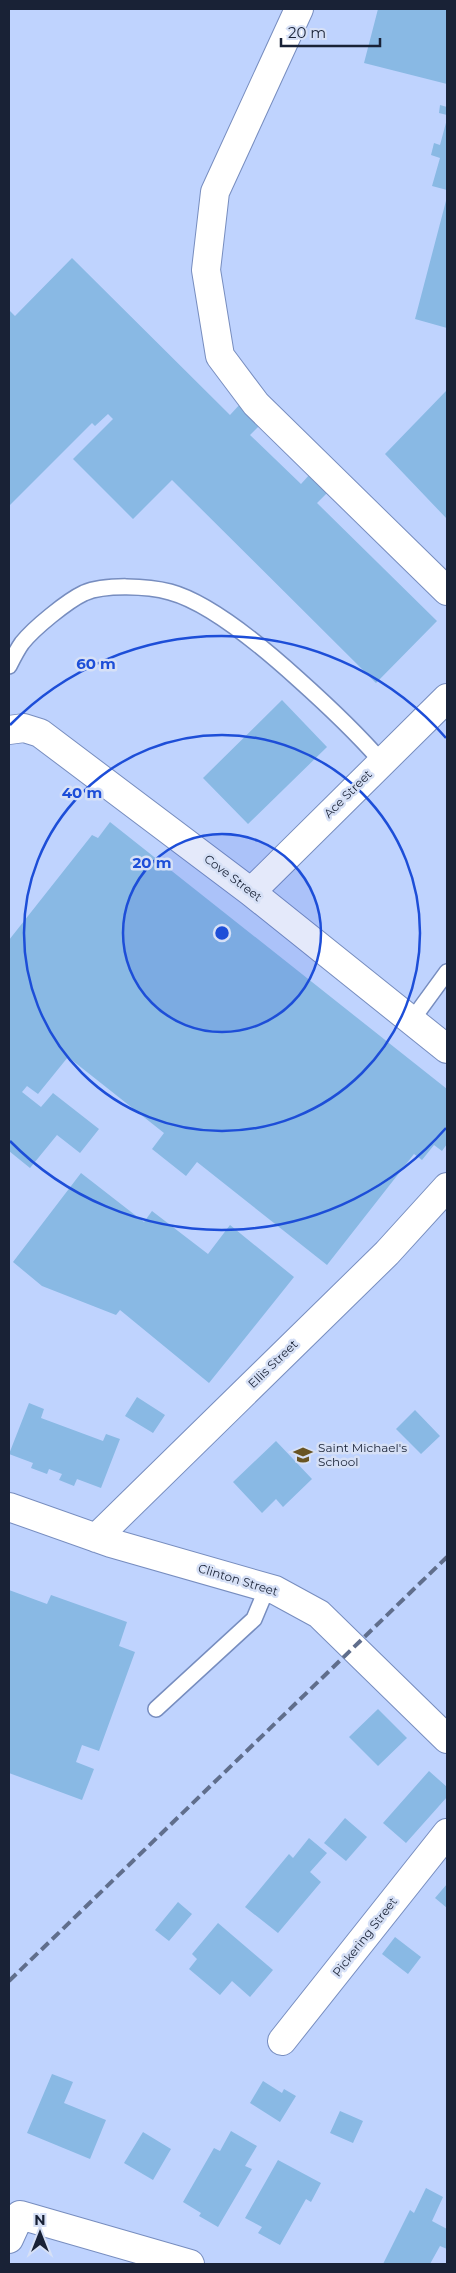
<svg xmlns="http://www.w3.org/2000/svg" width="456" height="2273" font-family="Montserrat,sans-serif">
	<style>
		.building { fill: #89b9e4 }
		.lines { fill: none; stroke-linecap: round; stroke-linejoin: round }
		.service-casing { stroke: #778dbf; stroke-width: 18 }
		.minor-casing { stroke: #778dbf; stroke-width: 30 }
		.service { stroke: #fff; stroke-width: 15 }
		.minor { stroke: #fff; stroke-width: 28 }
		.rail { stroke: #606e8c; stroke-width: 4; stroke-dasharray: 10 5; stroke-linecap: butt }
		.ring { fill: none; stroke: #1d4ed8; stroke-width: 2.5 }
		.labels { text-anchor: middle; stroke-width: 5; stroke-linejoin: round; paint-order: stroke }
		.street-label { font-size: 12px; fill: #192236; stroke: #d6e0f6 }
		.poi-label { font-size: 12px; fill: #192236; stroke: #d6e0f6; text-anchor: start }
		.centre { fill: #1d4ed8; stroke: #d6e0f6; stroke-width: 2.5 }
		.ring-label { font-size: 15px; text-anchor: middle; font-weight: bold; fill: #1d4ed8; stroke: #d6e0f6; stroke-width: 5; stroke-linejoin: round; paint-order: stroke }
	</style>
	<rect width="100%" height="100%" fill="#bfd3fe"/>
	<path class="building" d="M 378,9 L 447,9 L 447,84 L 364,63 Z
		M 440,105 L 447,107 L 447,115 L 439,113 Z
		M 447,119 L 447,190 L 432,186 L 440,158 L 431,155 L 434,143 L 440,145 Z
		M 447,197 L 447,328 L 415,319 Z
		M 72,258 L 230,415 L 242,402 L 263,422 L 250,435 L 301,484 L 311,473 L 329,491 L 317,503 L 437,621 L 376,683 L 172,480 L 133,519 L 73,459 L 113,419 L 108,414 L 95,426 L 92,423 L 9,506 L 9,310 L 15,316 Z
		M 447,390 L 447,519 L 385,454 Z
		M 282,700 L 327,747 L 248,824 L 203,778 Z
		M 110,822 L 447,1089 L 447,1144 L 442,1151 L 434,1145 L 422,1160 L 414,1154 L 327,1265 L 197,1162 L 186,1176 L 152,1149 L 164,1133 L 68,1057 L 38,1094 L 27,1086 L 22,1092 L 41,1107 L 53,1093 L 99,1129 L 80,1153 L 57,1135 L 30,1168 L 9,1151 L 9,940 L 92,835 L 98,838 Z
		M 81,1173 L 144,1222 L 152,1211 L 208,1254 L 230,1225 L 294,1277 L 209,1383 L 120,1310 L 116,1315 L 42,1286 L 13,1262 Z
		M 137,1397 L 165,1415 L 153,1433 L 125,1416 Z
		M 29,1403 L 44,1409 L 41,1418 L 103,1441 L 106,1434 L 120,1439 L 101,1488 L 77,1479 L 74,1486 L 59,1480 L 62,1474 L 49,1469 L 47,1474 L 31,1468 L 33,1463 L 9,1454 Z
		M 415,1410 L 440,1436 L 421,1454 L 396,1429 Z
		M 276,1441 L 312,1479 L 283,1507 L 276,1499 L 262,1513 L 233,1482 Z
		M 9,1590 L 47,1604 L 51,1595 L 127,1622 L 119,1646 L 135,1652 L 99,1751 L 82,1745 L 76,1762 L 94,1769 L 82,1800 L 9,1773 Z
		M 378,1709 L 407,1738 L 378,1766 L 349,1737 Z
		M 429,1771 L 447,1787 L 447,1797 L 406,1843 L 383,1823 Z
		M 345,1818 L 367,1837 L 346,1861 L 324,1843 Z
		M 309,1838 L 327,1853 L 310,1872 L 321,1882 L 278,1933 L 245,1907 L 289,1854 L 293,1858 Z
		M 447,1884 L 447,1908 L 435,1898 Z
		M 178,1902 L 192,1914 L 169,1941 L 155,1930 Z
		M 218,1923 L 273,1970 L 250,1997 L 232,1981 L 220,1995 L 189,1969 L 197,1959 L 192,1954 Z
		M 395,1937 L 421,1957 L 408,1974 L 382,1954 Z
		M 52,2074 L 73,2082 L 64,2103 L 106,2120 L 90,2159 L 27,2133 Z
		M 263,2081 L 282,2093 L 284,2089 L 296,2096 L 280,2122 L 250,2103 Z
		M 340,2111 L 363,2121 L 353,2143 L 330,2133 Z
		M 231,2131 L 257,2146 L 245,2166 L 252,2169 L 218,2227 L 199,2216 L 201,2213 L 183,2202 L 214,2148 L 220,2151 Z
		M 143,2132 L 171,2149 L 153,2180 L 124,2163 Z
		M 278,2160 L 321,2183 L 311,2202 L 306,2199 L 280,2245 L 258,2233 L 262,2227 L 245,2218 Z
		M 426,2188 L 443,2197 L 432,2221 L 447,2229 L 447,2249 L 440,2246 L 430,2264 L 383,2264 L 410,2210 L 414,2213 Z"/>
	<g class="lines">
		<g class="service-casing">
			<path id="service" d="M 9,666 C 13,658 17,650 22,643 C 34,628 67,601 84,593 C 105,584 148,586 170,592 C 211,603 266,650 298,679 C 327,705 355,731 381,761
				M 412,1020 L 447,972
				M 156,1709 L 254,1619 L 267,1588"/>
		</g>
		<g class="minor-casing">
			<path id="minor" d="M 299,9 L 215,192 L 206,270 L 220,356 L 256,404 L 447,591
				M 9,730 L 24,728 L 40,733 L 251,892 L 447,1049
				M 251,892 L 447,698
				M 9,1507 L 111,1543 L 275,1590 L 319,1614 L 447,1739
				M 96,1538 L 387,1253 L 447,1187
				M 282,2041 L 447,1833
				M 9,2239 L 20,2215 L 190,2264"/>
		</g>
		<use href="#service" class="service"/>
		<use href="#minor" class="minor"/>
		<path class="rail" d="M 9,1981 L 447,1557"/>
	</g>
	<circle cx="222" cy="933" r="99" fill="#1d4ed8" fill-opacity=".12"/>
	<g class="ring">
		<circle cx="222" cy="933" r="99"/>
		<circle cx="222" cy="933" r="198"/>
		<path d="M446 1128A297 297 0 0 1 10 1141M10 725A297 297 0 0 1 446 738"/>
	</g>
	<defs>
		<g id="school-bare" transform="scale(1.5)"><path d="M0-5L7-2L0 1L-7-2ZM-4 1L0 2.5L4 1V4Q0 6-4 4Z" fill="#695423" stroke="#d6e0f6" stroke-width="2.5" paint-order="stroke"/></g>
	</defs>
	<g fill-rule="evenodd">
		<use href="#school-bare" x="303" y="1455"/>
	</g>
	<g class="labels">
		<g class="street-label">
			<text transform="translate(348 794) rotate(-45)" y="4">Ace Street</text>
			<text transform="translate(233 878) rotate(37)" y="4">Cove Street</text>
			<text transform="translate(273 1364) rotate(-44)" y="4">Ellis Street</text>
			<text transform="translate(238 1580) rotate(17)" y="4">Clinton Street</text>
			<text transform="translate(365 1937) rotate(-52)" y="4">Pickering Street</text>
		</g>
		<g class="poi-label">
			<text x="318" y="1452">Saint Michael's<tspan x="318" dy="14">School</tspan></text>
		</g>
	</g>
	<circle cx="222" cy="933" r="8" class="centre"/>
	<g class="ring-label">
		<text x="96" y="669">60 m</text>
		<text x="82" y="798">40 m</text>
		<text x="152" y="868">20 m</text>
	</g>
	<rect width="456" height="2273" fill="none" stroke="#192236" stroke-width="20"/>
	<g transform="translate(40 2233)" stroke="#d6e0f6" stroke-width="4" paint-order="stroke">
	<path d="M0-4L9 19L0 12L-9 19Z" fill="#192236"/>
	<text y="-8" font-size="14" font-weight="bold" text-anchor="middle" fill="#192236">N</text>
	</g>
	<path d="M281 38v8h99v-8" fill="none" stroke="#192236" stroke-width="2.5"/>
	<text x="288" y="38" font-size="15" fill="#192236" stroke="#d6e0f6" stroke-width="4" paint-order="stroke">20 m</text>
</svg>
